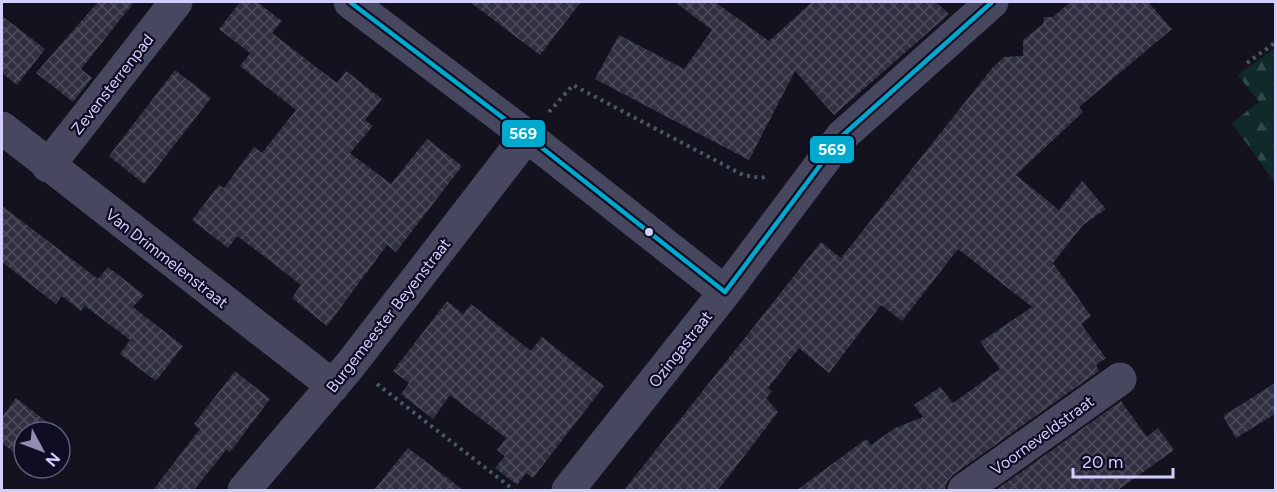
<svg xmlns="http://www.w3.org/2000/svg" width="1277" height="492" font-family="Figtree,sans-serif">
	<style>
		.forest { fill: url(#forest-firs) }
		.building { fill: url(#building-cross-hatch) }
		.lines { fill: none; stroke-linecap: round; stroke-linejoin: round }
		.path { stroke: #485966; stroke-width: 4; stroke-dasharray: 3 4.5; stroke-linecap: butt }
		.minor { stroke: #47475f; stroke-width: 33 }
		.bus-1-casing { stroke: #0f0d23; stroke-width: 9 }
		.bus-1 { stroke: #00a9ce; stroke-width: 4.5 }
		.bus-dot { fill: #d2cfff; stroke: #0f0d23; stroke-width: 2 }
		.labels { text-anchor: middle; stroke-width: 4.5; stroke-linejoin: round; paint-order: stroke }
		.street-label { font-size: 16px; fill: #d2cfff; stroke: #0f0d23 }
		.line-badge { stroke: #0f0d23; stroke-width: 2 }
		.badge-label { font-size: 16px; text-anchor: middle; font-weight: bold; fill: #fff }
	</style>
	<defs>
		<pattern id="forest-firs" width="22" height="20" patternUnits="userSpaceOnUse" patternTransform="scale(1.5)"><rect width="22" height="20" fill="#102a29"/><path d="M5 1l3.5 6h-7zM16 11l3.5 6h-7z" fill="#324849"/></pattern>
		<pattern id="building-cross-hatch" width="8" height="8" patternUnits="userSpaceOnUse" patternTransform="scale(1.5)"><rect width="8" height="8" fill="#313040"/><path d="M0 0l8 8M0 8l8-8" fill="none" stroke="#4e4d5d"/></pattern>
	</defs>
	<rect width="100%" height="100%" fill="#13121e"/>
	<path class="forest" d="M 1275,48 L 1275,183 L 1232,123 L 1259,102 L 1238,75 Z"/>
	<path class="building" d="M 98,2 L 134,2 L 81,69 L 92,78 L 73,102 L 36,73 Z
		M 240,2 L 257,2 L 282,21 L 272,33 L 337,83 L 346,71 L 382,99 L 365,120 L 373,126 L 350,153 L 391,184 L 427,139 L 462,166 L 396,252 L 387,245 L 327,326 L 292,298 L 301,285 L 269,260 L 237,236 L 228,248 L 192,220 L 219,185 L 224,188 L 254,147 L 262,153 L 296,110 L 240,66 L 250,53 L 219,29 Z
		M 470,2 L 581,2 L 540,55 Z
		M 675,2 L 715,2 L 769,41 L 812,2 L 936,2 L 949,14 L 834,115 L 795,71 L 749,160 L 595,79 L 619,35 L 684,69 L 712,30 Z
		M 1070,2 L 1148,2 L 1172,29 L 1079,107 L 1083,112 L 1016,175 L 1059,210 L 1082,181 L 1106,209 L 1083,225 L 1053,263 L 1091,316 L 1081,324 L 1106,358 L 1096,365 L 1099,371 L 953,475 L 947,482 L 945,490 L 797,490 L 866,439 L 871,445 L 895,428 L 923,417 L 914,405 L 940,387 L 953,403 L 1000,369 L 980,342 L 1032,307 L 958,249 L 902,321 L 881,305 L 829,373 L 799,348 L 768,388 L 772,391 L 766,398 L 778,412 L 718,490 L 624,490 L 821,242 L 841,258 L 993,67 L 1004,57 L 1023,56 L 1023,40 L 1043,24 L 1044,17 L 1053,17 Z
		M 2,16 L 45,49 L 17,85 L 2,73 Z
		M 175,70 L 211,98 L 144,184 L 109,156 Z
		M 2,206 L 98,279 L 108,267 L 144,295 L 133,307 L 183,346 L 156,381 L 120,354 L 130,340 L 85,306 L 81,311 L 62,296 L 56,304 L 2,262 Z
		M 447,301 L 463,314 L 471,304 L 531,351 L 542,337 L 604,386 L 533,478 L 526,473 L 517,485 L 495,468 L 505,456 L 497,450 L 506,438 L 450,395 L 433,419 L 401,394 L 409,383 L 393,371 Z
		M 235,371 L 270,399 L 230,452 L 226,450 L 194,490 L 153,490 L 200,429 L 194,424 Z
		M 1275,383 L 1275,414 L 1236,438 L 1223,416 Z
		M 16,398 L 69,439 L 60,450 L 60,432 L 24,432 L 24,460 L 2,443 L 2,417 Z
		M 1121,401 L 1147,437 L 1158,428 L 1174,450 L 1118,490 L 996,490 Z
		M 408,448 L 463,490 L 374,490 Z"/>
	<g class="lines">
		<path class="path" d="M 1247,63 L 1276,42
			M 549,112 L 573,85 L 743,175 L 761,178 L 769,176
			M 377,384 L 514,490"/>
		<path class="minor" d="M 350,2 L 527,136 L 725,292
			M 2,128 L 333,386
			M 48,166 L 176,2
			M 244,490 L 351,364 L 527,136
			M 568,490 L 725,292 L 842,136 L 992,2
			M 964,490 L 1120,379"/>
		<g class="bus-1-casing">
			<path id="bus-1" d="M 350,2 L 527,136 L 725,292 L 842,136 L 992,2"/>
		</g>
		<use href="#bus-1" class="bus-1"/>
	</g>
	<circle class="bus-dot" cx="649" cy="232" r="5"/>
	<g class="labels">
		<g class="street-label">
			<text transform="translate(112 84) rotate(-52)" y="6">Zevensterrenpad</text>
			<text transform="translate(167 258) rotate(38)" y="6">Van Drimmelenstraat</text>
			<text transform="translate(388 315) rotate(-52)" y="6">Burgemeester Beyenstraat</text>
			<text transform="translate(680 349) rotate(-52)" y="6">Ozingastraat</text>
			<text transform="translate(1042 435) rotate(-36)" y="6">Voorneveldstraat</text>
		</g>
	</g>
	<g class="line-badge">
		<rect x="501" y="119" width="45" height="29" rx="6" fill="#00a9ce"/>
		<rect x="809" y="135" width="46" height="29" rx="6" fill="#00a9ce"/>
	</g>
	<g class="badge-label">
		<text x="523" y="139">569</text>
		<text x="832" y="155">569</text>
	</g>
	<rect width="1277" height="492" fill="none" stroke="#d2cfff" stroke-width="6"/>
	<g transform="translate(42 450) rotate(131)"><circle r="28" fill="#0f0d23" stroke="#5d5b7b" stroke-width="1.5"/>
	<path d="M0-4.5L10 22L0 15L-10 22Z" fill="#8f8db0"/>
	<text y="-9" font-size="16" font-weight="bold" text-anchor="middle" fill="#d2cfff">N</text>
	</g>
	<path d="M1073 468v9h100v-9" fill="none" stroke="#d2cfff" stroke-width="3"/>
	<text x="1082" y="468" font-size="18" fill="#d2cfff" stroke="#0f0d23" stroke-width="4.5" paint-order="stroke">20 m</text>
</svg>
